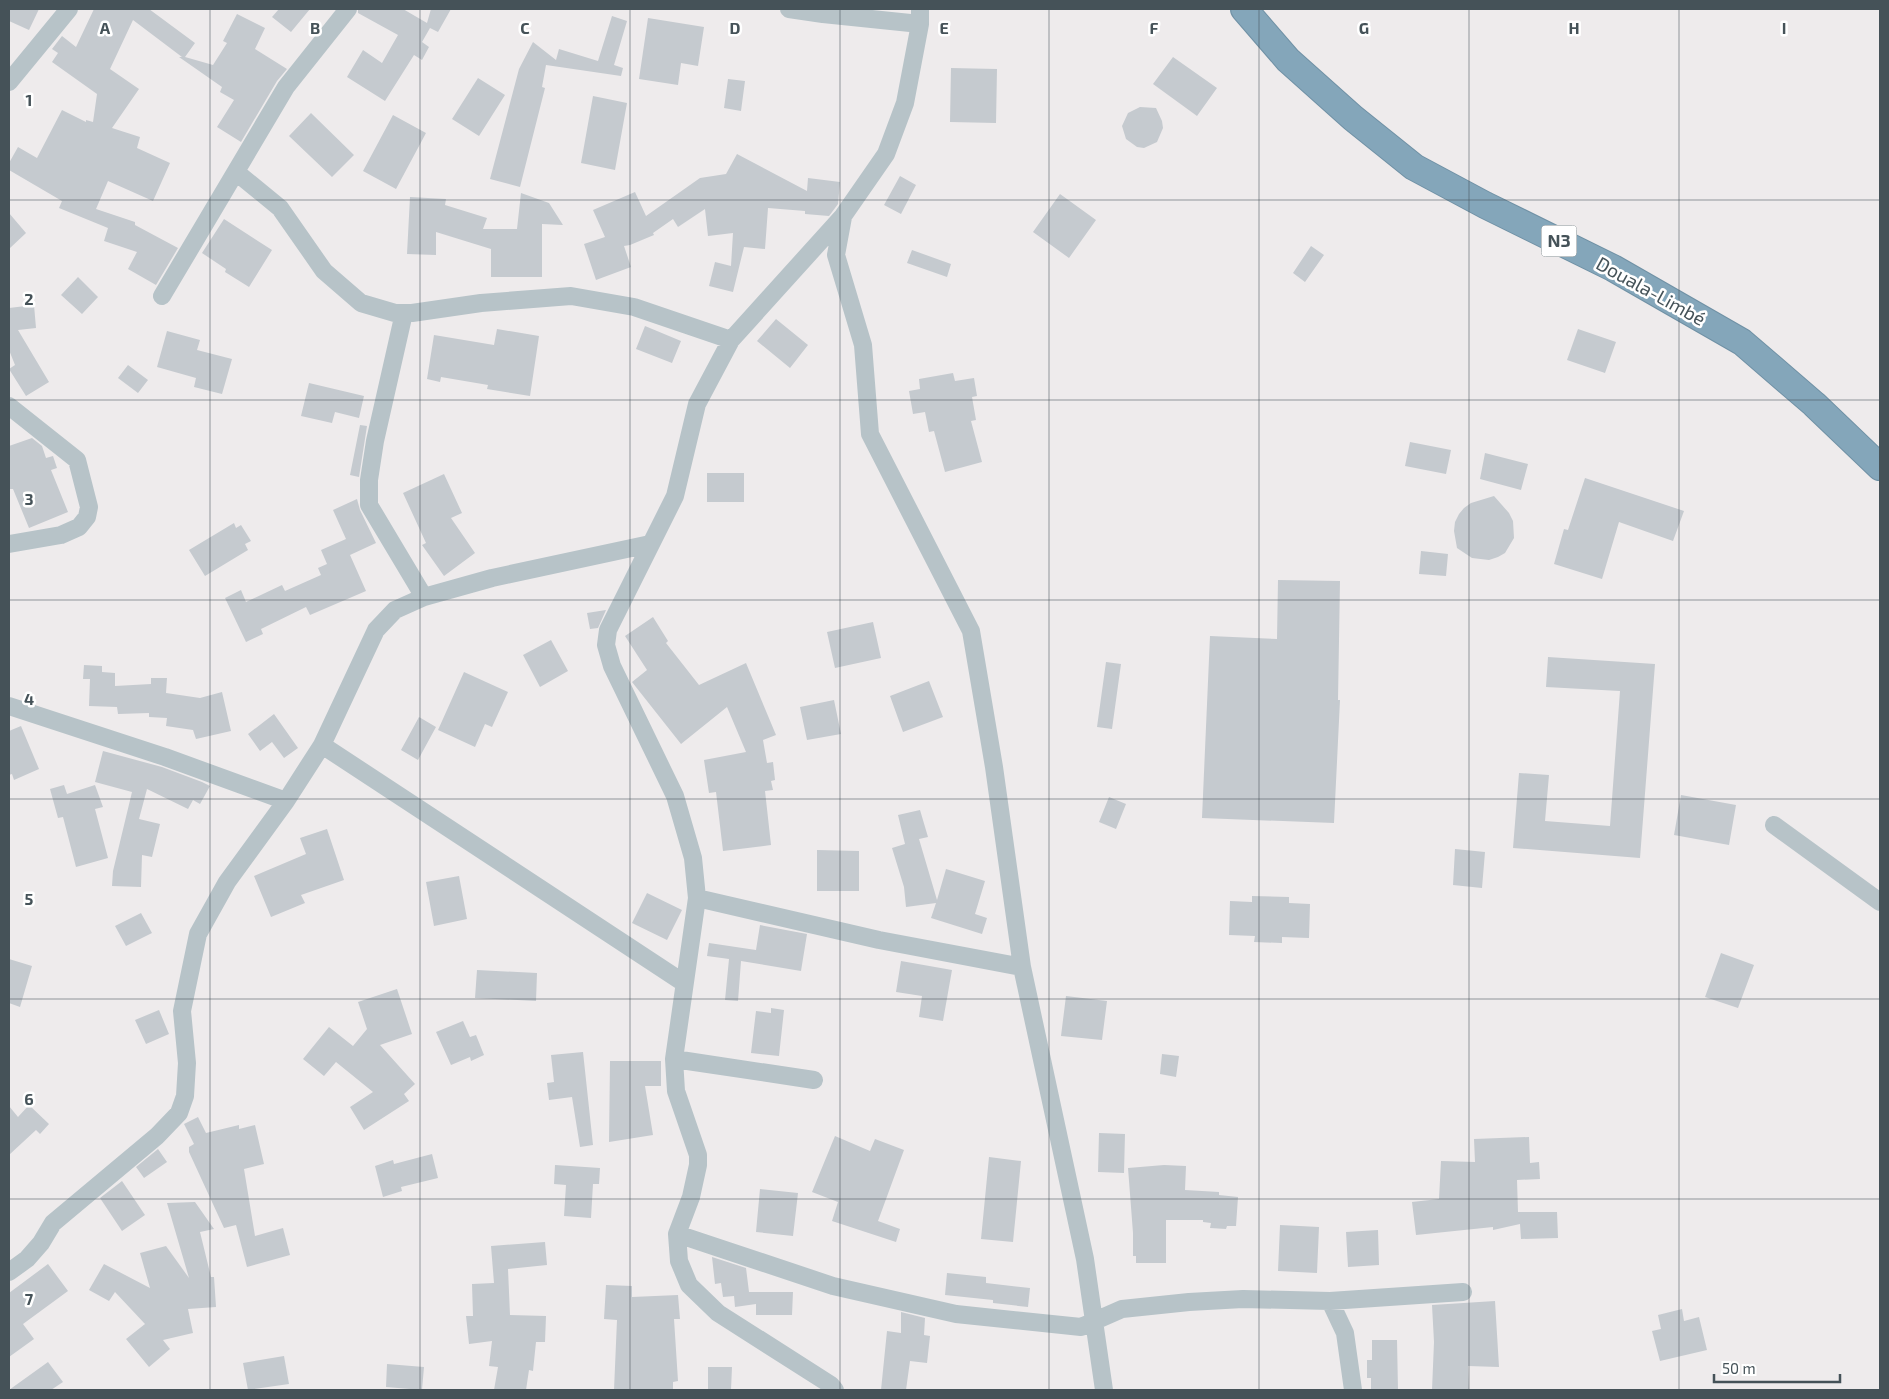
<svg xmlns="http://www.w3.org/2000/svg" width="1889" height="1399" font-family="'Exo 2',sans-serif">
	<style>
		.building { fill: #c5cacf }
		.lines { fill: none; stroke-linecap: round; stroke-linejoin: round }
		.highway-casing { stroke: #7091a5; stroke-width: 28 }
		.minor { stroke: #b7c3c8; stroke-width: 18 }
		.highway { stroke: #84a6ba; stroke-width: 26 }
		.grid { fill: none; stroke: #455258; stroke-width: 1; stroke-opacity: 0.55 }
		.labels { text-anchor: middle; stroke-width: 5; stroke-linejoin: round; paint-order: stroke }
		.shield { fill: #fff; stroke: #7d868a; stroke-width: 1 }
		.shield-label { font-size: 18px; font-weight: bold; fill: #455258 }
		.street-label { font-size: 19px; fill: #455258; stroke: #fff }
		.grid-label { font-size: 16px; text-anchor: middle; font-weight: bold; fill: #455258; stroke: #fff; stroke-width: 5; stroke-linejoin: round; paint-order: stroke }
	</style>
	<rect width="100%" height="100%" fill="#eeebec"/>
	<path class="building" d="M 9,9 L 39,9 L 29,30 L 9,21 Z
		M 94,9 L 149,9 L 195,43 L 185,57 L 213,65 L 227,43 L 223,41 L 237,14 L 265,28 L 255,49 L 287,69 L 277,81 L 241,142 L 217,127 L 234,100 L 220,92 L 222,87 L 179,57 L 182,57 L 133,20 L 110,69 L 139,89 L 112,128 L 140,137 L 137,148 L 170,163 L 153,201 L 108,181 L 96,209 L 135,222 L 135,225 L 178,248 L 156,285 L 128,269 L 137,252 L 104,241 L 108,228 L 59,208 L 62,201 L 9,170 L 9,163 L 18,147 L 37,158 L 62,110 L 86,122 L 86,120 L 93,122 L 97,94 L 52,62 L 58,53 L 52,49 L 62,36 L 76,47 Z
		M 279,9 L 310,9 L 291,32 L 272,17 Z
		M 358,9 L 403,9 L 427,23 L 431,9 L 451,9 L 438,32 L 430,28 L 422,42 L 429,47 L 422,60 L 414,55 L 385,101 L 347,77 L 363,50 L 382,63 L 398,35 L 358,13 Z
		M 612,16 L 627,21 L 614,65 L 623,68 L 621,76 L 546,65 L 542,87 L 545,88 L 520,187 L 490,179 L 519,69 L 533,42 L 556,60 L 559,49 L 598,61 Z
		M 648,18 L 704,27 L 698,66 L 681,63 L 678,85 L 639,79 Z
		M 1173,57 L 1217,88 L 1197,116 L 1153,84 Z
		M 951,68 L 997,69 L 996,123 L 950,122 Z
		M 478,78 L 505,95 L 479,136 L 452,119 Z
		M 728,79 L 745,81 L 741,111 L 724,108 Z
		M 593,96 L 627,103 L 615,170 L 581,163 Z
		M 1140,107 L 1156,108 L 1162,121 L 1163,128 L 1157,142 L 1144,148 L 1137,147 L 1126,139 L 1122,126 L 1128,113 Z
		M 311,113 L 354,155 L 332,177 L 289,136 Z
		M 393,115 L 426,133 L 396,189 L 363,171 Z
		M 737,154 L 807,191 L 808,178 L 840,182 L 838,204 L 829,216 L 805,214 L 805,211 L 768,208 L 765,249 L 744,247 L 733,292 L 709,286 L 715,262 L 731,266 L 733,233 L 708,236 L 705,209 L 678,227 L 673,219 L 653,233 L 654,235 L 630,245 L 624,246 L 631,267 L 596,280 L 584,244 L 605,237 L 593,210 L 635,192 L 646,216 L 700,178 L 726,174 Z
		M 900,176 L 916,185 L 901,214 L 884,205 Z
		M 521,193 L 549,203 L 563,225 L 542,224 L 542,277 L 491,277 L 491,249 L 436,232 L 436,255 L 407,254 L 410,197 L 446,199 L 445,205 L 487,218 L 483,229 L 517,229 Z
		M 1060,194 L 1096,220 L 1069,258 L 1033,232 Z
		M 9,213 L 26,233 L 9,249 Z
		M 224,219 L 272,250 L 249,287 L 225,272 L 226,269 L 202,253 Z
		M 1311,246 L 1324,255 L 1305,282 L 1293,273 Z
		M 912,250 L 951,264 L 947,277 L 907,263 Z
		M 78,277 L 98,297 L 82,314 L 61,295 Z
		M 34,305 L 36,328 L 18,330 L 49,382 L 26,396 L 9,369 L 15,365 L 9,350 L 9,308 Z
		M 776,319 L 808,345 L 790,368 L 757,341 Z
		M 645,326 L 681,341 L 672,363 L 636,349 Z
		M 497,329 L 539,336 L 530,396 L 487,389 L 488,385 L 441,377 L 440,382 L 427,379 L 434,335 L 494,345 Z
		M 1578,329 L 1616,342 L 1605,373 L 1567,360 Z
		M 167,331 L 200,340 L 197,350 L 232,359 L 222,394 L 194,387 L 196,378 L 157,367 Z
		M 128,365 L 148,380 L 138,393 L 118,378 Z
		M 953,373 L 955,381 L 974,378 L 977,396 L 972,397 L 976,420 L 971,421 L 982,462 L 945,472 L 934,431 L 929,432 L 925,412 L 913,414 L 909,391 L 920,389 L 919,379 Z
		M 309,383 L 364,396 L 359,418 L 335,412 L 332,423 L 301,416 Z
		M 360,425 L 367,426 L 359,477 L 350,475 Z
		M 32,438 L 42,446 L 46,458 L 53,456 L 57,468 L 51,470 L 68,512 L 29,528 L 13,489 L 9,489 L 9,446 Z
		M 1410,442 L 1451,450 L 1446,474 L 1405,466 Z
		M 1485,453 L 1528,464 L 1521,490 L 1480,479 Z
		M 707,473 L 744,473 L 744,502 L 707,502 Z
		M 444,474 L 462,513 L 451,518 L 475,553 L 444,576 L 422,545 L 426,543 L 403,493 Z
		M 1585,478 L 1684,511 L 1673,541 L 1619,522 L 1602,579 L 1554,564 L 1564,529 L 1568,530 Z
		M 1494,496 L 1509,513 L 1513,521 L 1514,538 L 1505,553 L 1498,557 L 1489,560 L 1472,558 L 1457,548 L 1454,531 L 1455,522 L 1459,514 L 1464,508 L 1471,503 Z
		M 357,499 L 360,510 L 376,543 L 350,555 L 366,591 L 310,615 L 306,607 L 261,629 L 263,634 L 246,642 L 225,598 L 241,590 L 246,602 L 282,585 L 285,591 L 321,575 L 318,568 L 327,564 L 321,550 L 346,539 L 333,510 Z
		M 234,523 L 236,528 L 241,525 L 251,541 L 245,544 L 248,550 L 205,576 L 189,550 Z
		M 1421,551 L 1448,554 L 1446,576 L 1419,574 Z
		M 1278,580 L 1340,581 L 1338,700 L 1340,700 L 1334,823 L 1202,818 L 1210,636 L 1277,639 Z
		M 606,610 L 598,628 L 590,629 L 587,613 Z
		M 653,617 L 668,641 L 666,643 L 699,685 L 746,663 L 776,735 L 763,740 L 767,763 L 773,762 L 775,780 L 771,781 L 773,790 L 765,791 L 771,845 L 723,851 L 716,792 L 709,793 L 704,760 L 746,752 L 727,707 L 681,744 L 632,682 L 647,670 L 625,636 Z
		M 873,622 L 881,658 L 835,668 L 827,632 Z
		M 551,640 L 568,671 L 540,687 L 523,655 Z
		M 1548,657 L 1655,664 L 1640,858 L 1513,848 L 1519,773 L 1549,775 L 1545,821 L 1610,826 L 1620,691 L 1546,687 Z
		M 1106,662 L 1121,664 L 1112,729 L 1097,727 Z
		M 84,665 L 102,666 L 102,672 L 115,673 L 115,686 L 151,684 L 151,678 L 167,678 L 166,693 L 200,698 L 222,692 L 231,731 L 196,739 L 193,730 L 166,726 L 167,718 L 149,717 L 149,713 L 118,714 L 117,707 L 89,706 L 90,679 L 83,679 Z
		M 464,672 L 508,692 L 492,727 L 485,724 L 475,747 L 438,730 Z
		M 929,681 L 943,717 L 903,732 L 890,696 Z
		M 834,700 L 841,734 L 807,740 L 800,707 Z
		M 274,714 L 298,748 L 284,758 L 272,742 L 260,751 L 248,734 Z
		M 419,717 L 436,727 L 418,760 L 401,750 Z
		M 21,726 L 39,769 L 14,780 L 12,774 L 9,775 L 9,731 Z
		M 103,751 L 162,767 L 202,782 L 210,786 L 200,804 L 193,800 L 188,809 L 147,789 L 139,819 L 160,824 L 152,857 L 142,855 L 141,887 L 112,886 L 113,871 L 132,792 L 95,782 Z
		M 64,785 L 67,794 L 95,785 L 103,807 L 95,809 L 108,858 L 76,867 L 63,817 L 58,818 L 50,789 Z
		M 1681,795 L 1736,805 L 1729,845 L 1674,835 Z
		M 1109,797 L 1126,804 L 1116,829 L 1099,822 Z
		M 920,810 L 928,837 L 919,839 L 937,900 L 946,869 L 985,881 L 975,914 L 987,918 L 982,934 L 931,918 L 936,903 L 906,907 L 904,887 L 892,848 L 905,844 L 898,815 Z
		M 327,829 L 344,880 L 301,895 L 305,903 L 271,917 L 254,876 L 306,854 L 300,838 Z
		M 1455,849 L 1485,852 L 1482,888 L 1453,885 Z
		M 817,850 L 859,851 L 859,891 L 817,891 Z
		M 459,876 L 467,919 L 434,926 L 426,882 Z
		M 647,893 L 682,910 L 667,940 L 632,923 Z
		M 1252,896 L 1289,897 L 1289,903 L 1310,904 L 1309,938 L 1282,937 L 1282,943 L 1254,942 L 1255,936 L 1229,935 L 1230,901 L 1252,902 Z
		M 141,913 L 152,933 L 126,946 L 115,926 Z
		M 760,925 L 807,934 L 801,971 L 741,961 L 738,1001 L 725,1000 L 729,959 L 707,956 L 709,943 L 756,950 Z
		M 1721,953 L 1754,965 L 1738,1008 L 1705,997 Z
		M 9,959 L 32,966 L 20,1007 L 9,1003 Z
		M 901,961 L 952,970 L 943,1021 L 919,1017 L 922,996 L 896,992 Z
		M 477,970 L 537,973 L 536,1001 L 475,998 Z
		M 397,989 L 412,1034 L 380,1045 L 415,1084 L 404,1094 L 409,1101 L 364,1130 L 350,1107 L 373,1092 L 336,1062 L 324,1076 L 303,1059 L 329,1027 L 353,1046 L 367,1029 L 358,1002 Z
		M 1066,996 L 1107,1001 L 1102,1040 L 1061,1036 Z
		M 771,1008 L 784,1010 L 779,1056 L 751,1053 L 756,1011 L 771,1013 Z
		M 159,1010 L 169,1034 L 146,1044 L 135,1020 Z
		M 463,1021 L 470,1037 L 476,1035 L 484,1055 L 471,1061 L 470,1057 L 451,1065 L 436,1032 Z
		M 583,1052 L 593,1145 L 580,1147 L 572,1097 L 549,1100 L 547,1083 L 554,1082 L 551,1055 Z
		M 1162,1054 L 1179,1056 L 1176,1077 L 1160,1074 Z
		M 610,1061 L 661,1061 L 661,1086 L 645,1086 L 653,1135 L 609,1142 Z
		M 29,1105 L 49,1124 L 40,1134 L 36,1130 L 9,1155 L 9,1106 L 18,1117 Z
		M 198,1117 L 206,1133 L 239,1125 L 239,1129 L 255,1125 L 264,1164 L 244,1169 L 255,1236 L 283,1228 L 290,1255 L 247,1267 L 236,1225 L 224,1228 L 189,1152 L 189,1147 L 194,1144 L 184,1124 Z
		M 1099,1133 L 1125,1134 L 1124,1173 L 1098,1172 Z
		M 835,1136 L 870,1151 L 875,1139 L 904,1150 L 878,1221 L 900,1229 L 896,1242 L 832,1221 L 838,1202 L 812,1192 Z
		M 1529,1137 L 1530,1163 L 1539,1162 L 1540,1179 L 1517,1180 L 1518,1212 L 1557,1212 L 1558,1238 L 1521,1239 L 1520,1224 L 1493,1230 L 1493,1227 L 1416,1235 L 1412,1202 L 1439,1199 L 1441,1161 L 1475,1162 L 1474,1139 Z
		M 158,1149 L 167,1162 L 144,1178 L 136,1167 Z
		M 432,1154 L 438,1178 L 401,1187 L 402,1191 L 383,1197 L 375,1166 L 393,1160 L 394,1164 Z
		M 989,1157 L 1021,1161 L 1013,1242 L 981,1239 Z
		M 555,1165 L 600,1168 L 599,1184 L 593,1184 L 591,1218 L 564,1216 L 566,1185 L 554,1184 Z
		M 1164,1165 L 1186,1166 L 1185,1190 L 1219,1192 L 1219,1195 L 1238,1197 L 1236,1226 L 1227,1226 L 1226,1229 L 1210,1228 L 1211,1223 L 1203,1222 L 1203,1220 L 1166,1220 L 1166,1263 L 1136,1263 L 1136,1256 L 1133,1256 L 1133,1233 L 1128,1168 Z
		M 122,1181 L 145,1215 L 122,1231 L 100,1198 Z
		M 760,1189 L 798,1193 L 793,1236 L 756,1232 Z
		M 195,1202 L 214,1229 L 200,1232 L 211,1277 L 214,1277 L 216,1307 L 188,1309 L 193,1333 L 163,1340 L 170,1349 L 149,1367 L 126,1339 L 145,1324 L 115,1292 L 109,1301 L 89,1290 L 104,1264 L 150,1288 L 140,1253 L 166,1246 L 189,1278 L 167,1203 Z
		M 1280,1225 L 1319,1227 L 1317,1273 L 1278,1271 Z
		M 1378,1230 L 1379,1265 L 1348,1267 L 1346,1232 Z
		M 545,1242 L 547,1265 L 508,1269 L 510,1315 L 546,1316 L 545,1342 L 536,1342 L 533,1371 L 529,1370 L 526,1390 L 494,1390 L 498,1367 L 489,1366 L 492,1341 L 469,1344 L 466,1316 L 473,1316 L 472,1284 L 494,1283 L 491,1246 Z
		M 712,1257 L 746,1268 L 749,1292 L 793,1292 L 792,1315 L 756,1315 L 756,1304 L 735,1307 L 734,1296 L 723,1297 L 721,1283 L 715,1284 Z
		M 48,1264 L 68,1291 L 23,1324 L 34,1339 L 9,1357 L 9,1293 Z
		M 947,1273 L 986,1277 L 986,1283 L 1030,1288 L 1028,1307 L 993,1303 L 993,1300 L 945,1295 Z
		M 606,1285 L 632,1286 L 632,1297 L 678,1295 L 680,1319 L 674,1319 L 678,1381 L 673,1382 L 673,1390 L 614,1390 L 617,1320 L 604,1319 Z
		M 1495,1301 L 1499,1367 L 1468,1366 L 1469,1390 L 1432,1390 L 1434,1342 L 1432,1305 Z
		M 1682,1309 L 1684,1321 L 1699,1317 L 1707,1350 L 1660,1361 L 1652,1331 L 1661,1329 L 1658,1315 Z
		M 901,1312 L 925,1318 L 924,1335 L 930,1336 L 927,1363 L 910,1361 L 906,1390 L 881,1390 L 887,1331 L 901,1333 Z
		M 1372,1340 L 1397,1340 L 1398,1390 L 1371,1390 L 1371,1378 L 1367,1378 L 1367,1360 L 1372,1360 Z
		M 284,1356 L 289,1384 L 248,1390 L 243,1363 Z
		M 48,1362 L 63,1382 L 51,1390 L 9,1390 Z
		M 387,1364 L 424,1367 L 422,1390 L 386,1387 Z
		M 708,1367 L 732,1367 L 731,1390 L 708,1390 Z"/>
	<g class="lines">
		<g class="highway-casing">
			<path id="highway" d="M 1244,9 L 1288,60 L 1353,118 L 1414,167 L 1485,205 L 1613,268 L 1742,342 L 1814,404 L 1880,467"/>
		</g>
		<path class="minor" d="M 789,9 L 823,14 L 920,24
			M 9,82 L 69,9
			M 236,172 L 280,208 L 324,271 L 361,303 L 395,313 L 412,313 L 481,303 L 571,296 L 634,307 L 731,340
			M 843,217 L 836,255 L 863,345 L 870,434 L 971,631 L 994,767 L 1022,967 L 1085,1259 L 1104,1390
			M 162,296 L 286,87 L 348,9
			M 404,313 L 375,441 L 369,480 L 369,505 L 424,597
			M 9,406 L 77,460 L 89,507 L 87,517 L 79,527 L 61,535 L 9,544
			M 9,706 L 165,757 L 286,801
			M 322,745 L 684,983
			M 1774,825 L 1880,902
			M 697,898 L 879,940 L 1022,967
			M 674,1059 L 814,1080
			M 677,1234 L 833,1286 L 956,1314 L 1081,1327 L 1122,1309 L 1189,1302 L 1243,1299 L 1330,1301 L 1463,1292
			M 9,1272 L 27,1259 L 41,1243 L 53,1223 L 157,1136 L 179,1113 L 185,1096 L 187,1063 L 182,1011 L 198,934 L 227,882 L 286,801 L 322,745 L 376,630 L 395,610 L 424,597 L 492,578 L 650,544
			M 1330,1301 L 1345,1333 L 1353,1390
			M 835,1390 L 831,1385 L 718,1313 L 689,1285 L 679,1261 L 677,1234 L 691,1197 L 698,1165 L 698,1155 L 676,1091 L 674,1059 L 697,898 L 693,858 L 675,796 L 612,666 L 606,645 L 608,630 L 675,496 L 697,404 L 731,340 L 843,216 L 886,154 L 905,103 L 920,24 L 920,9"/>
		<use href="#highway" class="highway"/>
	</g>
	<path class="grid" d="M 210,9 L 210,1390M 420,9 L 420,1390M 630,9 L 630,1390M 840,9 L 840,1390M 1049,9 L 1049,1390M 1259,9 L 1259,1390M 1469,9 L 1469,1390M 1679,9 L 1679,1390M 9,200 L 1880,200M 9,400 L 1880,400M 9,600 L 1880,600M 9,799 L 1880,799M 9,999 L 1880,999M 9,1199 L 1880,1199"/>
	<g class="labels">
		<rect class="shield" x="1541.5" y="225.5" width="35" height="31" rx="4"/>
		<g class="shield-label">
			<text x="1559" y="247">N3</text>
		</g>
		<g class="street-label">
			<text transform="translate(1651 291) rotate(29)" y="7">Douala-Limbé</text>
		</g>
	</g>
	<g class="grid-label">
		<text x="105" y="34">A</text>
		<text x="315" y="34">B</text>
		<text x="525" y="34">C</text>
		<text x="735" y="34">D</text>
		<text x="944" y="34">E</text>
		<text x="1154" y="34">F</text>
		<text x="1364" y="34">G</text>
		<text x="1574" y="34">H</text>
		<text x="1784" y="34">I</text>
		<text x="29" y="106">1</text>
		<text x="29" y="305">2</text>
		<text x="29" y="505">3</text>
		<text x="29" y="705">4</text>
		<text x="29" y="905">5</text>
		<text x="29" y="1105">6</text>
		<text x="29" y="1305">7</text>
	</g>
	<rect width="1889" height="1399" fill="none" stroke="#455258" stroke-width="20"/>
	<path d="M1714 1374v8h126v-8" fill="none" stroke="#455258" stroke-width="2.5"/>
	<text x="1722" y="1374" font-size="15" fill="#455258" stroke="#ffffff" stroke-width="4" paint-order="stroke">50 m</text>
</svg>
